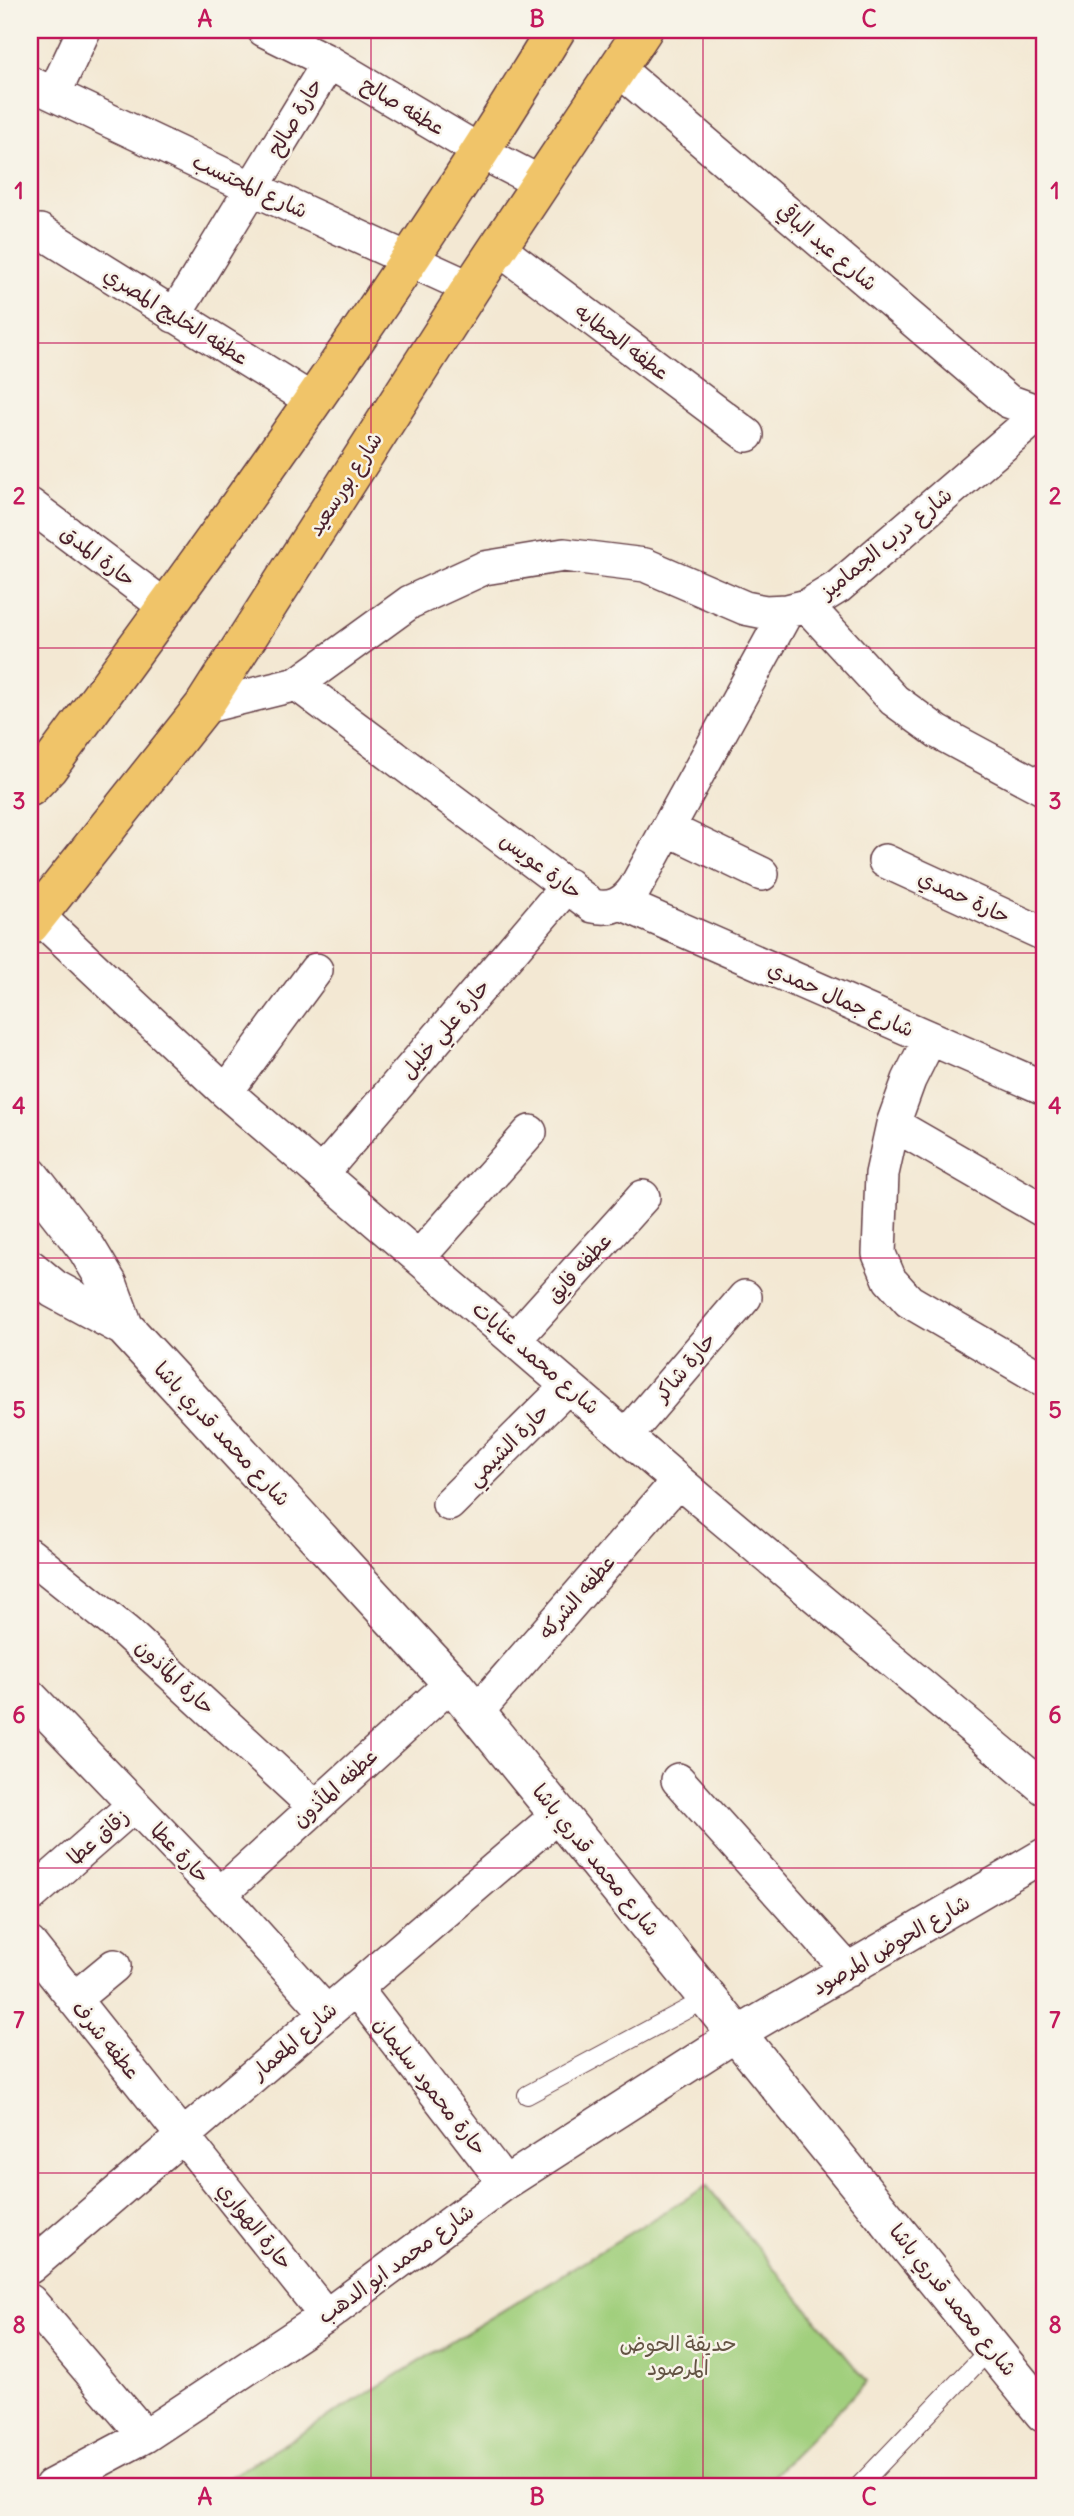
<svg xmlns="http://www.w3.org/2000/svg" width="1074" height="2516" font-family="Delius,'Playpen Sans Arabic',sans-serif">
	<style>
		.green { fill: #a1cf7d; stroke: #767754; stroke-width: 2 }
		.lines { fill: none; stroke-linecap: round; stroke-linejoin: round }
		.service-casing { stroke: #633d44; stroke-width: 20 }
		.minor-casing { stroke: #633d44; stroke-width: 36 }
		.tertiary-casing { stroke: #633d44; stroke-width: 41 }
		.primary-casing { stroke: #633d44; stroke-width: 41 }
		.service { stroke: #fff; stroke-width: 18 }
		.minor { stroke: #fff; stroke-width: 33 }
		.tertiary { stroke: #fff; stroke-width: 38 }
		.primary { stroke: #f0c469; stroke-width: 38 }
		.grid { fill: none; stroke: #c2185b; stroke-width: 2; stroke-opacity: 0.55 }
		.labels { text-anchor: middle; stroke-width: 5; stroke-linejoin: round; paint-order: stroke }
		.street-label { font-size: 21px; fill: #4a1f2b; stroke: #f7f3e8 }
		.park-label { font-size: 21px; fill: #645444; stroke: #f7f3e8 }
		.neatline { fill: none; stroke: #c2185b; stroke-width: 2.5 }
		.grid-label { font-size: 23px; text-anchor: middle; font-weight: bold; fill: #c2185b }
	</style>
	<rect width="100%" height="100%" fill="#f7f3e8"/>
	<filter id="ink" filterUnits="userSpaceOnUse"><feTurbulence type="fractalNoise" baseFrequency=".0143" numOctaves="2"/><feDisplacementMap in="SourceGraphic" scale="14" xChannelSelector="R" yChannelSelector="G"/><feConvolveMatrix kernelMatrix="1 2 1 2 8 2 1 2 1" color-interpolation-filters="sRGB"/></filter>
	<filter id="wash" filterUnits="userSpaceOnUse"><feTurbulence type="fractalNoise" baseFrequency=".00686" numOctaves="4" result="noise"/><feDisplacementMap in="SourceGraphic" scale="28" xChannelSelector="R" yChannelSelector="G"/><feGaussianBlur stdDeviation="1.57" result="paint"/><feColorMatrix in="noise" values="0 0 0 0 0 0 0 0 0 0 0 0 0 0 0 0 0 1.4 0 .05"/><feComposite in="paint" operator="in"/></filter>
	<g filter="url(#wash)">
		<rect width="100%" height="100%" fill="#f3e8d3"/>
		<path class="green" d="M 707,2186 L 867,2382 L 763,2486 L 215,2486 Z"/>
	</g>
	<g filter="url(#ink)">
		<g class="lines">
			<g class="service-casing">
				<path id="service" d="M 527,2095 L 708,1998
					M 859,2486 L 991,2348"/>
			</g>
			<g class="minor-casing">
				<path id="minor" d="M 264,30 L 329,62 L 481,152 L 541,183
					M 617,68 L 1008,401 L 1044,414
					M 30,83 L 252,188 L 471,288
					M 54,94 L 84,30
					M 40,231 L 313,401
					M 498,248 L 747,435
					M 174,316 L 329,62
					M 30,505 L 166,607
					M 807,606 L 894,700 L 938,732 L 1044,789
					M 297,684 L 593,906 C 611,910 624,904 635,888 L 787,611
					M 203,707 L 297,684 L 410,602 L 484,568 L 564,555 L 645,565 L 745,608 L 765,612 L 787,611 L 807,606 L 838,587 L 1044,410
					M 668,829 L 762,874
					M 885,861 L 1044,934
					M 621,903 L 1044,1088
					M 38,916 L 226,1092 L 678,1481 L 1044,1788
					M 930,1038 L 909,1080 L 893,1124 L 882,1174 L 879,1254 L 890,1280 L 909,1301 L 1044,1380
					M 226,1092 L 316,970
					M 893,1124 L 1044,1211
					M 322,1173 L 568,885
					M 419,1257 L 530,1132
					M 514,1340 L 643,1197
					M 626,1436 L 745,1297
					M 449,1504 L 568,1386
					M 30,1555 L 126,1632 L 315,1807
					M 30,1696 L 220,1894 L 327,2013
					M 476,1713 L 678,1481
					M 678,1780 L 848,1970
					M 220,1894 L 452,1683
					M 30,1896 L 134,1805
					M 30,1944 L 326,2316
					M 355,1988 L 505,2183
					M 74,1999 L 114,1966
					M 30,2267 L 559,1814
					M 30,2301 L 145,2436
					M 51,2486 L 145,2436 L 326,2316 L 505,2183 L 737,2034 L 1044,1855"/>
			</g>
			<g class="tertiary-casing">
				<path id="tertiary" d="M 30,1176 L 87,1249 L 108,1284 L 124,1327
					M 30,1269 L 54,1289 L 124,1327 L 452,1683 L 1044,2413"/>
			</g>
			<g class="primary-casing">
				<path id="primary" d="M 30,787 L 48,768 C 226,527 401,285 556,30
					M 30,925 L 203,707 L 471,288 L 643,30"/>
			</g>
			<use href="#service" class="service"/>
			<use href="#minor" class="minor"/>
			<use href="#tertiary" class="tertiary"/>
			<use href="#primary" class="primary"/>
		</g>
	</g>
	<path class="grid" d="M 371,30 L 371,2486M 703,30 L 703,2486M 30,343 L 1044,343M 30,648 L 1044,648M 30,953 L 1044,953M 30,1258 L 1044,1258M 30,1563 L 1044,1563M 30,1868 L 1044,1868M 30,2173 L 1044,2173"/>
	<g class="labels">
		<g class="street-label">
			<text transform="translate(403 106) rotate(31)" y="7">عطفه صالح</text>
			<text transform="translate(295 117) rotate(-59)" y="7">حارة صالح</text>
			<text transform="translate(250 186) rotate(25)" y="7">شارع المحتسب</text>
			<text transform="translate(827 247) rotate(40)" y="7">شارع عبد الباقي</text>
			<text transform="translate(176 316) rotate(32)" y="7">عطفه الخليج المصري</text>
			<text transform="translate(622 342) rotate(37)" y="7">عطفه الحطابه</text>
			<text transform="translate(345 484) rotate(-57)" y="7">شارع بورسعيد</text>
			<text transform="translate(886 543) rotate(-39)" y="7">شارع درب الجماميز</text>
			<text transform="translate(98 556) rotate(37)" y="7">حارة المدق</text>
			<text transform="translate(541 866) rotate(37)" y="7">حارة عويس</text>
			<text transform="translate(964 897) rotate(25)" y="7">حارة حمدي</text>
			<text transform="translate(841 999) rotate(24)" y="7">شارع جمال حمدي</text>
			<text transform="translate(445 1029) rotate(-49)" y="7">حارة علي خليل</text>
			<text transform="translate(579 1268) rotate(-48)" y="7">عطفه فايق</text>
			<text transform="translate(536 1358) rotate(41)" y="7">شارع محمد عنايات</text>
			<text transform="translate(685 1367) rotate(-50)" y="7">حارة شاكر</text>
			<text transform="translate(222 1434) rotate(47)" y="7">شارع محمد قدري باشا</text>
			<text transform="translate(508 1445) rotate(-45)" y="7">حارة الشيمي</text>
			<text transform="translate(577 1597) rotate(-49)" y="7">عطفه الشركه</text>
			<text transform="translate(175 1677) rotate(43)" y="7">حارة المأذون</text>
			<text transform="translate(335 1788) rotate(-42)" y="7">عطفه المأذون</text>
			<text transform="translate(98 1837) rotate(-41)" y="7">زقاق عطا</text>
			<text transform="translate(180 1853) rotate(46)" y="7">حارة عطا</text>
			<text transform="translate(596 1860) rotate(51)" y="7">شارع محمد قدري باشا</text>
			<text transform="translate(891 1945) rotate(-30)" y="7">شارع الحوض المرصود</text>
			<text transform="translate(106 2040) rotate(51)" y="7">عطفه شرف</text>
			<text transform="translate(294 2041) rotate(-41)" y="7">شارع المعمار</text>
			<text transform="translate(430 2086) rotate(52)" y="7">حارة محمود سليمان</text>
			<text transform="translate(255 2226) rotate(51)" y="7">حارة الهواري</text>
			<text transform="translate(396 2264) rotate(-36)" y="7">شارع محمد ابو الدهب</text>
			<text transform="translate(953 2300) rotate(51)" y="7">شارع محمد قدري باشا</text>
		</g>
		<g class="park-label">
			<text x="678" y="2351">حديقة الحوض<tspan x="678" dy="24">المرصود</tspan></text>
		</g>
	</g>
	<rect width="1074" height="2516" fill="none" stroke="#f7f3e8" stroke-width="77"/>
	<rect x="38" y="38" width="998" height="2440" class="neatline"/>
	<g class="grid-label">
		<text x="205" y="27">A</text>
		<text x="537" y="27">B</text>
		<text x="869" y="27">C</text>
		<text x="19" y="199">1</text>
		<text x="1055" y="199">1</text>
		<text x="19" y="504">2</text>
		<text x="1055" y="504">2</text>
		<text x="19" y="809">3</text>
		<text x="1055" y="809">3</text>
		<text x="19" y="1114">4</text>
		<text x="1055" y="1114">4</text>
		<text x="19" y="1418">5</text>
		<text x="1055" y="1418">5</text>
		<text x="19" y="1723">6</text>
		<text x="1055" y="1723">6</text>
		<text x="19" y="2028">7</text>
		<text x="1055" y="2028">7</text>
		<text x="19" y="2333">8</text>
		<text x="1055" y="2333">8</text>
		<text x="205" y="2505">A</text>
		<text x="537" y="2505">B</text>
		<text x="869" y="2505">C</text>
	</g>
</svg>
